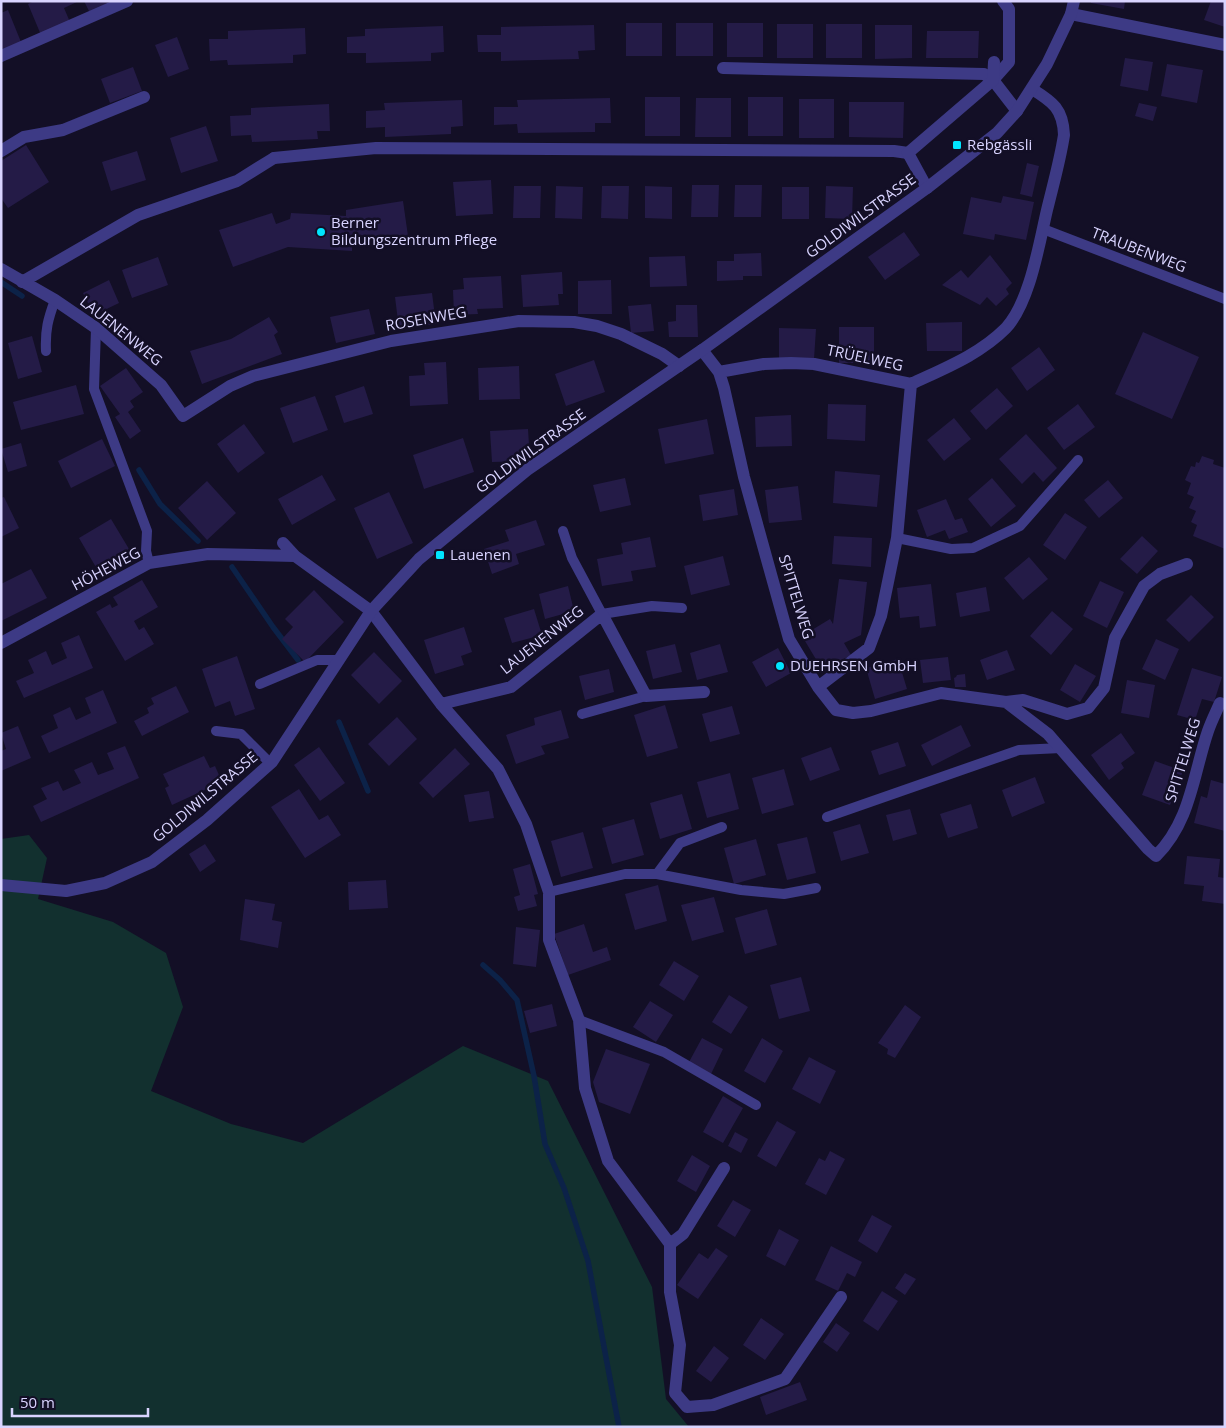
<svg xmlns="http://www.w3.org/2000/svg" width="1226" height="1428" font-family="'Open Sans',sans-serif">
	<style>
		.green { fill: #12302f }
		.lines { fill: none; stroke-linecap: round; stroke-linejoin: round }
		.stream { stroke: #0c2248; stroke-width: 5.5 }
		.building { fill: #241b47 }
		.service { stroke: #3d3a85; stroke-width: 10 }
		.pedestrian { stroke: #3d3a85; stroke-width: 12 }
		.minor { stroke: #3d3a85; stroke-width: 12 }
		.tertiary { stroke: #3d3a85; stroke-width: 12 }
		.poi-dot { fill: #00e5ff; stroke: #130f26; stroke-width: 2 }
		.labels { text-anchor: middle; stroke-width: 5; stroke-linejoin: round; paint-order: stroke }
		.poi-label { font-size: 15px; fill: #d9d4ff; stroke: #130f26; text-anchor: start }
		.street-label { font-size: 15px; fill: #d9d4ff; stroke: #130f26 }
	</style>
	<rect width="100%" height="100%" fill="#130f26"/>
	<path class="green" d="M 29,835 L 47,858 L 38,899 L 113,922 L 166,953 L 183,1007 L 151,1091 L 231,1124 L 303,1143 L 463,1046 L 548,1081 L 652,1287 L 666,1399 L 689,1427 L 1,1427 L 1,839 Z"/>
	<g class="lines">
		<path class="stream" d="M 1,282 L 22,296
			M 139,470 L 160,504 L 198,541
			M 232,567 L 273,627 L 298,660
			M 339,722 L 368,791
			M 483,965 L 500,980 L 517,1000 L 534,1076 L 545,1144 L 564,1188 L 588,1261 L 619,1427"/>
	</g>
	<path class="building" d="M 34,1 L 79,1 L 64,8 L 70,22 L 41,35 L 28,4 Z
		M 84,1 L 118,1 L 90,13 Z
		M 1091,1 L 1125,1 L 1124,9 L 1091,3 Z
		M 1211,1 L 1225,1 L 1225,27 L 1204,20 Z
		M 8,10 L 21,42 L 1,51 L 1,13 Z
		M 626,23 L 662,23 L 662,56 L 626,56 Z
		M 676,23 L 713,23 L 713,56 L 676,56 Z
		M 727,23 L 763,23 L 763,57 L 727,57 Z
		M 777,24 L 813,24 L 813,58 L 777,58 Z
		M 826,24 L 862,24 L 862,58 L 826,58 Z
		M 594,25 L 595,50 L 578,51 L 579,59 L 501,61 L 501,52 L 478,52 L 477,35 L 501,35 L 501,27 Z
		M 875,25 L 912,25 L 912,58 L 875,59 Z
		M 443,26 L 444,52 L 431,53 L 431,61 L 366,63 L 366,53 L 347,53 L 347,37 L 365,36 L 365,29 Z
		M 305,28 L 306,54 L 293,55 L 293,63 L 228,65 L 227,60 L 210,61 L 209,39 L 228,39 L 228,31 Z
		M 927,31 L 979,31 L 978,58 L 926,58 Z
		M 177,37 L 189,69 L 168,77 L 155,45 Z
		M 1125,58 L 1153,62 L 1148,91 L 1120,86 Z
		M 1167,64 L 1203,70 L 1197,103 L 1161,96 Z
		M 133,67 L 142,91 L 110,103 L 101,79 Z
		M 645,97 L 680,97 L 680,136 L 645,136 Z
		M 748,97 L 783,97 L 783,136 L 748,136 Z
		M 610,98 L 611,123 L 595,123 L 595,132 L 518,133 L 517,124 L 494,125 L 494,107 L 518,107 L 517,100 Z
		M 696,98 L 731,98 L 731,137 L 695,137 Z
		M 799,99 L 834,99 L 834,138 L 799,138 Z
		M 462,100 L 463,126 L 451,127 L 451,134 L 385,137 L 385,127 L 366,128 L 366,111 L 385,110 L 384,103 Z
		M 849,102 L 904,102 L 903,138 L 849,137 Z
		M 1139,103 L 1157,107 L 1153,121 L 1135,116 Z
		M 329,104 L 330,131 L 317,131 L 318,139 L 252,142 L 251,135 L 231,136 L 230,116 L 251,115 L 251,108 Z
		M 206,126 L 218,161 L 181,173 L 170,138 Z
		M 26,145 L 49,182 L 8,208 L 1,198 L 1,161 Z
		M 137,151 L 146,180 L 111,191 L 102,162 Z
		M 1027,163 L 1039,166 L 1032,197 L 1020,194 Z
		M 491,180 L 493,214 L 456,216 L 453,182 Z
		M 692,185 L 719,185 L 718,217 L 691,217 Z
		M 735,185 L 762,185 L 761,217 L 734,217 Z
		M 514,186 L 541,186 L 540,218 L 513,218 Z
		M 556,186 L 583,187 L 582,219 L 555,218 Z
		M 602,186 L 629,186 L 628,219 L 601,218 Z
		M 645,186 L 672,187 L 672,219 L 645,218 Z
		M 826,186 L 853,187 L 852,219 L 825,218 Z
		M 782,187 L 809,187 L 809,219 L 782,219 Z
		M 1003,196 L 1034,202 L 1026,240 L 995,234 L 994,240 L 963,234 L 971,197 L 1001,203 Z
		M 403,201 L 408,236 L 352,244 L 352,251 L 288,247 L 233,267 L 219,230 L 272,213 L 276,224 L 290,219 L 291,213 L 346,216 L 346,210 Z
		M 904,232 L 920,255 L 885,280 L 868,257 Z
		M 761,253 L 762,276 L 743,276 L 743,280 L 717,281 L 717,261 L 734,261 L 734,254 Z
		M 990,255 L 1012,283 L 1006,289 L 1009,294 L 996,306 L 987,297 L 980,305 L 942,285 L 961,270 L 968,278 Z
		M 685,256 L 687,286 L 650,287 L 649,257 Z
		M 158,257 L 168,285 L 132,298 L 122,270 Z
		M 562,272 L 563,294 L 558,294 L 559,305 L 523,307 L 521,275 Z
		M 501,276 L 503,308 L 477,309 L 478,314 L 454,315 L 453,290 L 464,289 L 463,278 Z
		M 109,280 L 119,303 L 94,315 L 83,293 Z
		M 611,280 L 612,314 L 578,314 L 578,281 Z
		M 432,293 L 436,324 L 399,329 L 395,297 Z
		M 651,304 L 654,331 L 631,333 L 628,306 Z
		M 676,305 L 697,305 L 698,337 L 669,337 L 668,322 L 676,321 Z
		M 369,309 L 375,334 L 336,343 L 330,317 Z
		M 269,317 L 278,332 L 274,335 L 282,354 L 202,384 L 190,351 L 231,339 Z
		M 962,322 L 962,351 L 927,351 L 926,323 Z
		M 839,327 L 874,327 L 874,363 L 839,363 Z
		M 779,328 L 816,329 L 814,359 L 779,358 Z
		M 1143,332 L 1199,357 L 1172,419 L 1115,394 Z
		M 32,336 L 42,372 L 18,379 L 8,343 Z
		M 1039,347 L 1055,370 L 1027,391 L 1011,368 Z
		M 594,360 L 605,392 L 566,406 L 555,374 Z
		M 446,362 L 448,404 L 410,406 L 409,376 L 425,375 L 424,363 Z
		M 519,366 L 520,399 L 479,400 L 478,368 Z
		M 126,368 L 143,392 L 130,401 L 134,407 L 128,412 L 141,431 L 130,439 L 115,417 L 120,414 L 100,386 Z
		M 76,385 L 84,414 L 21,430 L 13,402 Z
		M 364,386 L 373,414 L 344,423 L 335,396 Z
		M 997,388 L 1013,406 L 986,430 L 970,411 Z
		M 315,396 L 328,430 L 293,443 L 280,408 Z
		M 828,404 L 866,405 L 865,441 L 827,439 Z
		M 1078,404 L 1095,427 L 1064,450 L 1047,428 Z
		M 791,415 L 792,446 L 756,447 L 755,417 Z
		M 954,418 L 971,439 L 944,461 L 927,440 Z
		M 707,419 L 714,454 L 665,464 L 658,429 Z
		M 244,424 L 265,453 L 238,473 L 217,444 Z
		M 528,429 L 530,461 L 492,462 L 490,431 Z
		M 1026,434 L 1057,468 L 1043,482 L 1034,472 L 1022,484 L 999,459 Z
		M 463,438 L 474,472 L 424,489 L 413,455 Z
		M 102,439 L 115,466 L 71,488 L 58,461 Z
		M 21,443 L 27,466 L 8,472 L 1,449 Z
		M 1202,456 L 1214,460 L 1213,464 L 1225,468 L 1225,549 L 1193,536 L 1197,525 L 1191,522 L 1196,511 L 1189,508 L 1194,497 L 1187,494 L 1191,483 L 1185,480 L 1191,466 L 1195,467 L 1196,462 L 1199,463 Z
		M 835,471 L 880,475 L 877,507 L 833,503 Z
		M 322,475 L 336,500 L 292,525 L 278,499 Z
		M 625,478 L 631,505 L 600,512 L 593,485 Z
		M 992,478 L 1016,506 L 991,527 L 968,499 Z
		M 1108,480 L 1123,498 L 1099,518 L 1084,500 Z
		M 207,481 L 236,513 L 207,540 L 178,508 Z
		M 798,486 L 802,520 L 769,523 L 765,490 Z
		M 734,489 L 738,515 L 703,521 L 699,495 Z
		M 389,492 L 413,543 L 377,559 L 354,508 Z
		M 4,497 L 19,528 L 1,537 L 1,498 Z
		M 946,499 L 955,520 L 962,518 L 968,532 L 949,539 L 945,530 L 927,537 L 917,510 Z
		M 1065,513 L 1087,527 L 1065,560 L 1043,545 Z
		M 111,519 L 129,549 L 97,569 L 79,538 Z
		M 536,520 L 545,545 L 516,554 L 519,564 L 492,574 L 484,549 L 509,541 L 505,530 Z
		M 834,536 L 872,538 L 871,567 L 832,564 Z
		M 1142,536 L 1158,551 L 1137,574 L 1120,559 Z
		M 650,537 L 656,567 L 631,571 L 633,581 L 602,586 L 597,559 L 623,554 L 621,543 Z
		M 723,556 L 730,585 L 691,595 L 684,566 Z
		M 1029,557 L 1048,579 L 1023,600 L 1004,578 Z
		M 31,569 L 47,598 L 1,621 L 1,584 Z
		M 839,579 L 867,582 L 861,635 L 844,643 L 851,655 L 823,671 L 802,636 L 830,619 L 833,624 Z
		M 142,580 L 158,607 L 134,621 L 139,630 L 144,627 L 154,644 L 125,661 L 96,612 L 110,604 L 112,608 L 118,605 L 113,597 Z
		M 1100,581 L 1124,592 L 1107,628 L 1083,616 Z
		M 931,584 L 936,626 L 920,628 L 919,616 L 900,618 L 897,588 Z
		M 568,586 L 574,611 L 545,619 L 539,594 Z
		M 986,587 L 990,611 L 960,617 L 956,593 Z
		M 314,590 L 344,622 L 305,662 L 282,639 L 293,627 L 285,619 Z
		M 1191,595 L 1214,617 L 1189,642 L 1166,620 Z
		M 534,609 L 542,635 L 512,643 L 504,618 Z
		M 1052,611 L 1073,629 L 1051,655 L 1030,636 Z
		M 464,627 L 472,652 L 461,656 L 464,665 L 435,674 L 424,640 Z
		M 79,635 L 93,668 L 24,698 L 16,681 L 34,673 L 28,660 L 46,651 L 52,665 L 67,658 L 61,643 Z
		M 1156,639 L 1179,649 L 1165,680 L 1142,669 Z
		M 675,644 L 682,672 L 653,679 L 646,651 Z
		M 720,644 L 728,672 L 697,680 L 690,653 Z
		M 778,648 L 791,673 L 766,687 L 752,662 Z
		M 1007,650 L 1015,670 L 987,680 L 980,660 Z
		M 374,652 L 402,681 L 379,704 L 351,675 Z
		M 237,656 L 255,709 L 235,716 L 230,701 L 215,707 L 202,669 Z
		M 948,657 L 951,680 L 923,683 L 920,660 Z
		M 898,659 L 907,689 L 875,699 L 866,668 Z
		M 1075,664 L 1096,676 L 1080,702 L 1060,690 Z
		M 1192,668 L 1222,677 L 1214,702 L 1202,699 L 1195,720 L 1177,715 Z
		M 609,669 L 614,692 L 585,700 L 579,676 Z
		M 965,674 L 966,687 L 955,687 L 954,678 L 956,677 L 957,675 Z
		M 1127,680 L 1155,685 L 1149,718 L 1121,713 Z
		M 176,686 L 189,712 L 142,736 L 134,721 L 149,713 L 147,708 L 154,704 L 151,698 Z
		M 103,690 L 117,723 L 49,753 L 41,736 L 58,728 L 53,715 L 70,707 L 76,720 L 91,713 L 85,698 Z
		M 665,705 L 678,748 L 647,757 L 634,715 Z
		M 732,706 L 740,734 L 710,742 L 702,714 Z
		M 561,710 L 569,738 L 541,746 L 545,754 L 516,764 L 506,735 L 535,725 L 534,718 Z
		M 397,717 L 417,739 L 389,766 L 368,744 Z
		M 961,725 L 971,746 L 932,766 L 921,745 Z
		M 18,726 L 31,758 L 1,771 L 1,751 L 6,749 L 1,733 Z
		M 1121,733 L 1135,753 L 1121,763 L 1124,768 L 1109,780 L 1091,755 Z
		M 898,742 L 906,766 L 879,775 L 871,751 Z
		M 125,746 L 139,778 L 41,822 L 33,806 L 47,799 L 41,788 L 58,781 L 63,791 L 81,783 L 74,770 L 92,762 L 98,775 L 114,769 L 107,753 Z
		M 319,747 L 345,783 L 320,801 L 294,765 Z
		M 831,747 L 840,770 L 810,781 L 801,758 Z
		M 455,748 L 470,764 L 433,798 L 419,783 Z
		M 204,756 L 210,768 L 215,766 L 222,782 L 172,805 L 165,788 L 169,786 L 163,774 Z
		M 1155,761 L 1183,771 L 1170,805 L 1142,795 Z
		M 784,769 L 794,805 L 762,814 L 752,778 Z
		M 730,773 L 739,809 L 707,818 L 697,782 Z
		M 1035,777 L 1045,803 L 1012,817 L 1002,790 Z
		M 1211,780 L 1225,784 L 1225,831 L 1194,823 L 1201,796 L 1207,798 Z
		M 299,789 L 319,820 L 328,815 L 341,835 L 305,858 L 271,807 Z
		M 489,791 L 494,818 L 469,822 L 464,795 Z
		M 682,794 L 692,829 L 660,839 L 650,803 Z
		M 971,804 L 978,828 L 948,838 L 940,814 Z
		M 910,809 L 917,834 L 893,841 L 886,815 Z
		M 634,819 L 644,855 L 612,864 L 602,828 Z
		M 860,824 L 869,853 L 841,861 L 833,832 Z
		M 583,832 L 593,868 L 561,877 L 551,841 Z
		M 807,837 L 816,873 L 787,880 L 777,844 Z
		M 756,839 L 766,875 L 734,884 L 724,848 Z
		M 205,844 L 216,861 L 200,872 L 189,854 Z
		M 1187,856 L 1220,859 L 1218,877 L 1225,878 L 1225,904 L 1202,901 L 1204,886 L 1184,884 Z
		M 530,864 L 538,894 L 534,895 L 537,906 L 518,911 L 514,897 L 520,895 L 513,869 Z
		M 386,880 L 388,908 L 349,910 L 348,882 Z
		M 658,885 L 667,921 L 635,930 L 625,894 Z
		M 714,897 L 724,932 L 692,941 L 681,905 Z
		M 245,899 L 275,904 L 272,920 L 282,922 L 278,948 L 240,940 Z
		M 767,909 L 777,945 L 745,954 L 735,918 Z
		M 584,924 L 593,952 L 607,947 L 611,960 L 568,975 L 554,934 Z
		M 516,927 L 540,930 L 536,967 L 513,964 Z
		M 674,961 L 699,976 L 684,1001 L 659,985 Z
		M 801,977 L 810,1011 L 779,1019 L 770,985 Z
		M 729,995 L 748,1007 L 731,1034 L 712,1022 Z
		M 650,1001 L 673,1015 L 656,1042 L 633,1027 Z
		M 552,1004 L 557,1026 L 530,1033 L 524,1011 Z
		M 905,1005 L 921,1017 L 895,1058 L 887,1054 L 888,1049 L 878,1043 Z
		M 702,1038 L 723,1049 L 711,1074 L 689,1062 Z
		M 762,1038 L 783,1051 L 765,1083 L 744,1071 Z
		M 606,1049 L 650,1064 L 630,1114 L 599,1102 L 593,1082 Z
		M 809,1057 L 836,1071 L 820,1104 L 792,1089 Z
		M 723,1096 L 743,1108 L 723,1143 L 703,1132 Z
		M 777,1121 L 796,1132 L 776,1167 L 757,1156 Z
		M 735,1132 L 748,1139 L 741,1153 L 728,1146 Z
		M 830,1151 L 845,1159 L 826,1195 L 805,1184 L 819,1158 L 825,1161 Z
		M 692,1155 L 710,1166 L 696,1192 L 677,1181 Z
		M 733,1200 L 751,1210 L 735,1237 L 717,1226 Z
		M 872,1215 L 892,1226 L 877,1253 L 858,1241 Z
		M 779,1229 L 799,1240 L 785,1266 L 766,1256 Z
		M 831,1246 L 862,1262 L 855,1277 L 847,1273 L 838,1291 L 815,1280 Z
		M 716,1248 L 728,1256 L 698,1299 L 677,1285 L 699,1253 L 708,1259 Z
		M 905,1273 L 916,1279 L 905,1295 L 895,1288 Z
		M 882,1291 L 898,1301 L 878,1331 L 863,1321 Z
		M 761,1318 L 784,1334 L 765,1360 L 743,1345 Z
		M 836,1323 L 850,1333 L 837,1352 L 823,1342 Z
		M 714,1346 L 729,1358 L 711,1382 L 696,1371 Z
		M 800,1382 L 807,1400 L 766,1415 L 760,1397 Z"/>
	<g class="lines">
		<path class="service" d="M 1043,229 L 1225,299
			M 96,328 L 94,389 L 147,531 L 146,551 L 149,563
			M 46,351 C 45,330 48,319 55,300
			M 563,531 L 572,558 L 602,614 L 652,606 L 682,608
			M 897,538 L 951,549 L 973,548 L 1020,526 L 1078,460
			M 260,684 L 317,660 L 338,660
			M 582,714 L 646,696
			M 216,731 L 241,734 L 270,763
			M 827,817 L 1019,750 L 1061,748
			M 657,874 L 680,843 L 722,827
			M 549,892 L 625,874 L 657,874 L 741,890 L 784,894 L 816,888
			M 579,1020 L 664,1052 L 756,1105"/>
		<path class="pedestrian" d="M 1003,1 L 1009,9 L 1009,62 L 993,80 L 1017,111
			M 723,68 L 984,74 L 993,80
			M 274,158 L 376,148 L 894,151 L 908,153"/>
		<path class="minor" d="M 1071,14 L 1225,45
			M 1,56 L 127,1
			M 1,151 L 24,137 L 63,130 L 144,97
			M 927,188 L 908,153 L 993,80 L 994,62
			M 1,269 L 55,300 L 96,328 L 161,385 L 183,416 L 230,386 L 253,376 L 391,341 L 519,321 L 574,322 L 597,326 L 621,334 L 662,354 L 679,366
			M 22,282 L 138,215 L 237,181 L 274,158
			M 702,350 L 719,372 L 724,388 L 744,477 L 789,639 L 818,687 L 836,710 L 853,713 L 871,711 L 941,693 L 1006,702 L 1048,734 L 1148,849 L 1156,856 C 1191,821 1193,775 1208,731 C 1211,722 1216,712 1220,703
			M 719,372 L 764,364 L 791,363 L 814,364 L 911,384 L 897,538 L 881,616 L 869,648 L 818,687
			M 911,384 C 945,368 979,355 1006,328 C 1030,302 1039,244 1047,210 C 1053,185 1060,161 1064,135 C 1063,109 1053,102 1032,89
			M 283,543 L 295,556 L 371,611 L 441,704 L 498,769 L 526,824 L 549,892 L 549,940 L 579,1020 L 585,1088 L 608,1161 L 670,1244 L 670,1292 L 680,1345 L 675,1393 L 687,1407 L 713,1405 L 785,1379 L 841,1297
			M 1,643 L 149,563 L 208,554 L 295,556
			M 1006,702 L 1023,700 L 1067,714 L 1088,708 L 1104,688 L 1115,638 L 1144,586 L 1160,574 L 1187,564
			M 441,704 L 511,687 L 602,614 L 646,696 L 704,692
			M 670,1244 L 683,1234 L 724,1168"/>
		<path class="tertiary" d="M 1,885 L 66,891 L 105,883 L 152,862 L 207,820 L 272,762 L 371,611 L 419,559 L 527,470 L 702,350 L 927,188 L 997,133 L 1017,111 L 1047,64 L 1071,14 L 1074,1"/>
	</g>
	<g class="poi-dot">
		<rect x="952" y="140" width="10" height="10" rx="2.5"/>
		<circle cx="321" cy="232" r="5"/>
		<rect x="435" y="550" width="10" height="10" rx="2.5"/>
		<circle cx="780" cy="666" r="5"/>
	</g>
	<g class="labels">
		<g class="poi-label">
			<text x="967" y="150">Rebgässli</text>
			<text x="331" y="228">Berner<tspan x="331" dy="17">Bildungszentrum Pflege</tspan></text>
			<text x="450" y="560">Lauenen</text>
			<text x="790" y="671">DUEHRSEN GmbH</text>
		</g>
		<g class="street-label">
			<text transform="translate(861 216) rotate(-36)" y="5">GOLDIWILSTRASSE</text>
			<text transform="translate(1139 250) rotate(21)" y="5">TRAUBENWEG</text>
			<text transform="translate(426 319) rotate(-10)" y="5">ROSENWEG</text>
			<text transform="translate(121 331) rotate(39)" y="5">LAUENENWEG</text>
			<text transform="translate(865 358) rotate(12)" y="5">TRÜELWEG</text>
			<text transform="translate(531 451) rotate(-36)" y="5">GOLDIWILSTRASSE</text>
			<text transform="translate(106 569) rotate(-28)" y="5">HÖHEWEG</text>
			<text transform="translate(796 597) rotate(73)" y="5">SPITTELWEG</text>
			<text transform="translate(542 640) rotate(-38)" y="5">LAUENENWEG</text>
			<text transform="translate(1183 760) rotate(-73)" y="5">SPITTELWEG</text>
			<text transform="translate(205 797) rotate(-40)" y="5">GOLDIWILSTRASSE</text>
		</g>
	</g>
	<rect width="1226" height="1428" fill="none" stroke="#d9d4ff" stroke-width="5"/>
	<path d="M12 1408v8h136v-8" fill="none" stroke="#d9d4ff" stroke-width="2.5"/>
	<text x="20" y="1408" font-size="15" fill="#d9d4ff" stroke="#130f26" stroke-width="4" paint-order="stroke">50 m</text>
</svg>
